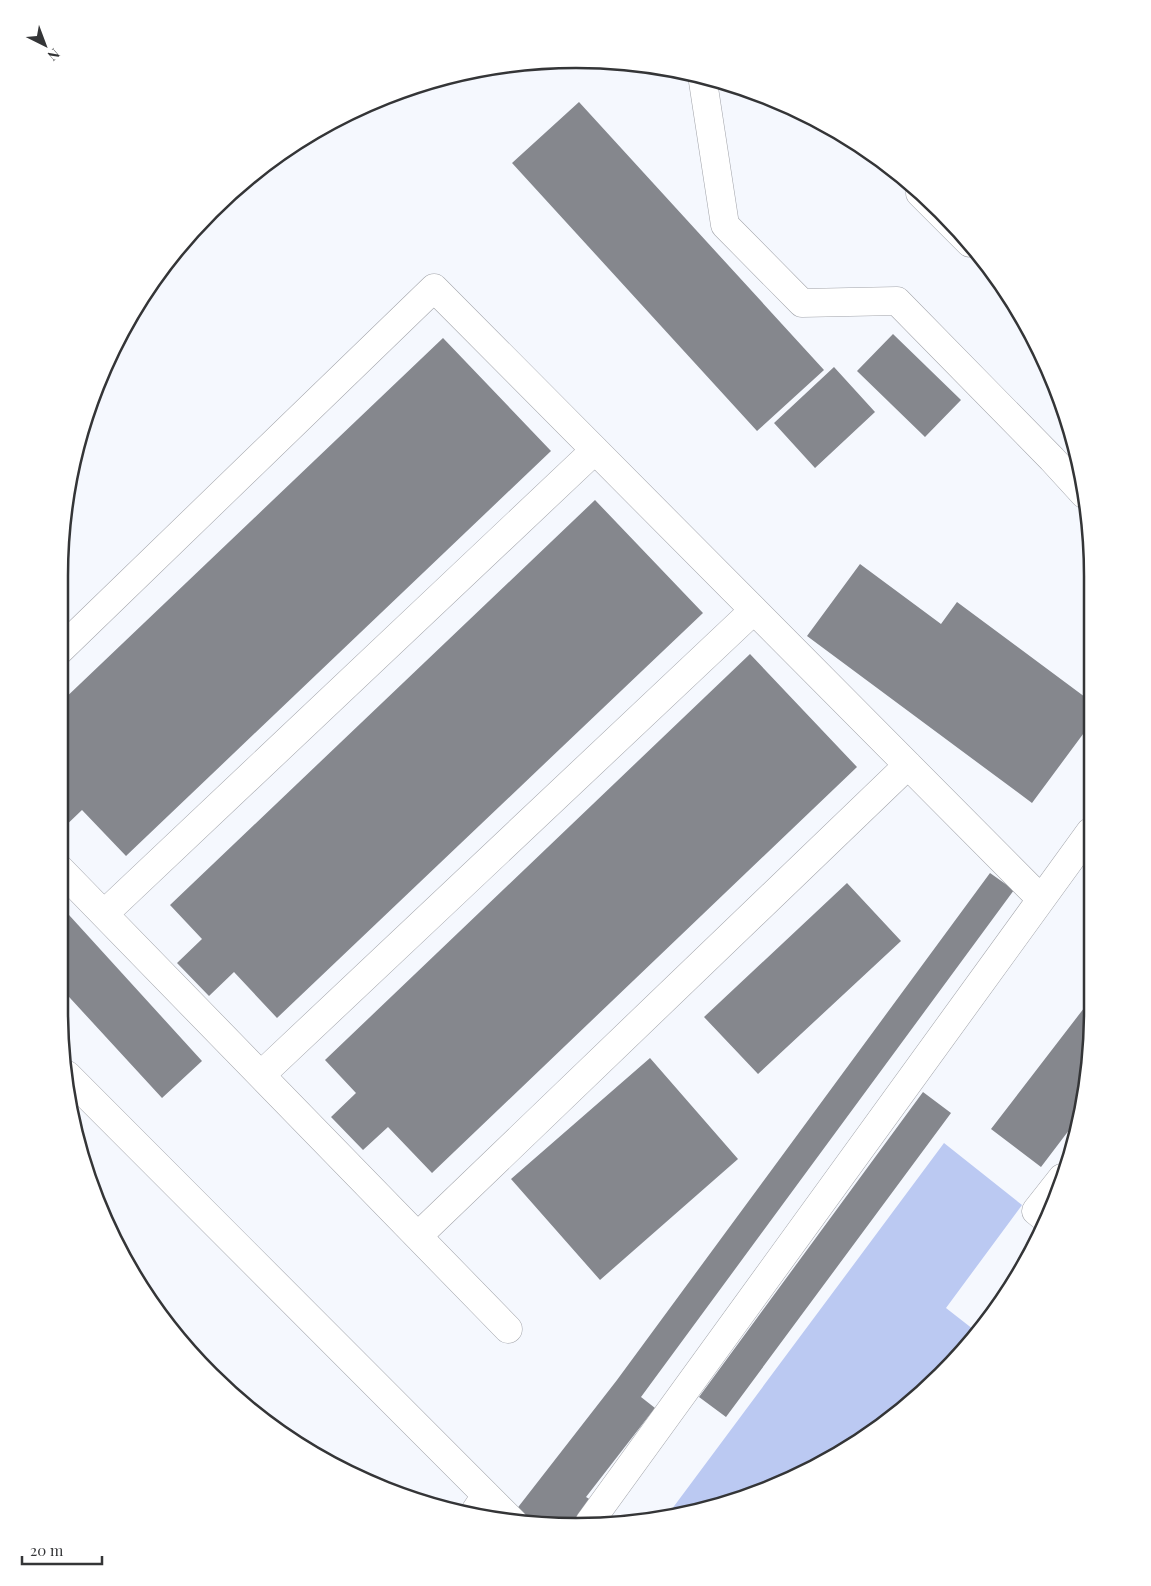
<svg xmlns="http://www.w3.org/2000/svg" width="1151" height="1586" font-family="'Playfair Display',serif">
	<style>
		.green { fill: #bbc9f2 }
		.building { fill: #85878d }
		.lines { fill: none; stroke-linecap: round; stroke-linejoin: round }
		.minor-casing { stroke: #a2a4aa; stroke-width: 29 }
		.minor { stroke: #fff; stroke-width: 28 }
		.rim { fill: none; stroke: #343537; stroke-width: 2.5 }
	</style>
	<rect width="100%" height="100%" fill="#f5f8fe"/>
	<path class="green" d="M 944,1143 L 1022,1205 L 946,1308 L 978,1333 L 916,1399 L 862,1440 L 774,1488 L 666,1517 Z"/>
	<path class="building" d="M 579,102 L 824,370 L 757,431 L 512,163 Z
		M 893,334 L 961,400 L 925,437 L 857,371 Z
		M 443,338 L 551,451 L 126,856 L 82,810 L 59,832 L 59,704 Z
		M 834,367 L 875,412 L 815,468 L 774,423 Z
		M 595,500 L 703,613 L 277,1018 L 234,972 L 209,996 L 177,963 L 202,939 L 170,905 Z
		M 860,564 L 941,624 L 957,602 L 1089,700 L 1089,726 L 1032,803 L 807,636 Z
		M 750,654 L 857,767 L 432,1173 L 388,1127 L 363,1150 L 331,1117 L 356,1093 L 325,1060 Z
		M 990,873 L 1014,890 L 641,1397 L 655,1408 L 586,1497 L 596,1503 L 581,1523 L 523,1523 L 512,1515 L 617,1380 Z
		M 847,883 L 901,941 L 758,1074 L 704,1017 Z
		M 59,904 L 202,1061 L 162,1098 L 59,986 Z
		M 1091,999 L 1091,1044 L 1079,1117 L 1041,1167 L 991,1129 Z
		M 650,1058 L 738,1159 L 600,1280 L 511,1179 Z
		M 923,1092 L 951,1113 L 726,1417 L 699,1397 Z"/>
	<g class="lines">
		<g class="minor-casing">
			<path id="minor" d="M 702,75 L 725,225 L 802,303 L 897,301 L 1052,459 L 1084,494
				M 920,193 L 970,243
				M 59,651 L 434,288 L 1041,899
				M 59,868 L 508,1329
				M 104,914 L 595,450
				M 67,1075 L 514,1523
				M 261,1075 L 754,610
				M 1046,1219 L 1036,1211 L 1062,1178
				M 418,1236 L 908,765
				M 472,1516 L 486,1495
				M 589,1523 L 1090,832"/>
		</g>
		<use href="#minor" class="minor"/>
	</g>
	<path d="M0 0H1151V1586H0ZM576 68H576A508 508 0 0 1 1084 576V1010A508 508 0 0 1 576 1518H576A508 508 0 0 1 68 1010V576A508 508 0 0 1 576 68Z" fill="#fff" fill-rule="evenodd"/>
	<path class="rim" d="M576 68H576A508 508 0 0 1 1084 576V1010A508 508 0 0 1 576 1518H576A508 508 0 0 1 68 1010V576A508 508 0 0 1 576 68Z"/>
	<g transform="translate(45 45) rotate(138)" stroke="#ffffff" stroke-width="4" paint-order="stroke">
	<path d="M0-4L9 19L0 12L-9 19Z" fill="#343537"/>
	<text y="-8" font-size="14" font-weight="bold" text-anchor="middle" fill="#343537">N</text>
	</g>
	<path d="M22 1556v8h80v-8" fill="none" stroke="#343537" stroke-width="2.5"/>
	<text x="30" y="1556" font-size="15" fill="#343537" stroke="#ffffff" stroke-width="4" paint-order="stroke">20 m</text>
</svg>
